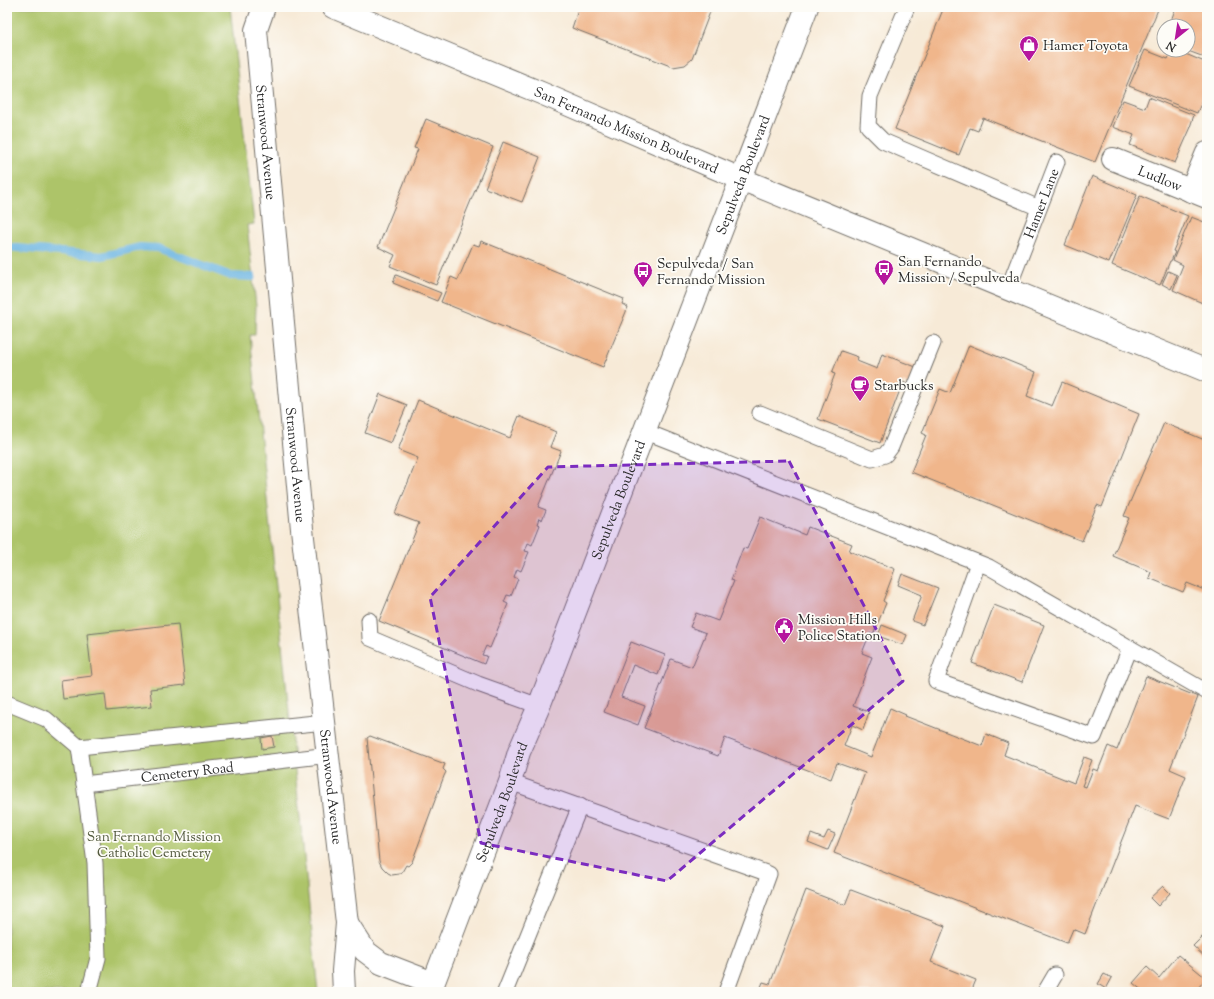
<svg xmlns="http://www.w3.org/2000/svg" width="1214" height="999" font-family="'Sorts Mill Goudy',serif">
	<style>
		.green { fill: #adc469; stroke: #6c784a }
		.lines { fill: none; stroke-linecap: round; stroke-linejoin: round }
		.stream { stroke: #68b3e1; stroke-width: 8 }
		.building { fill: #f0b68b }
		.service-casing { stroke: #726e67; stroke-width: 17 }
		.minor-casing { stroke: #726e67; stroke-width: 24 }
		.secondary-casing { stroke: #726e67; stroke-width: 24 }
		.primary-casing { stroke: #726e67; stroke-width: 24 }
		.service { stroke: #fff; stroke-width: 15 }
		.minor { stroke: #fff; stroke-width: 22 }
		.secondary { stroke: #fff; stroke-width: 22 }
		.primary { stroke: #fff; stroke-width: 22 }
		.marked { fill: #7b2cbf; fill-opacity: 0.2; stroke: #7b2cbf; stroke-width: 3; stroke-dasharray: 8 5; stroke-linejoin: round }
		.labels { text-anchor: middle; stroke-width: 3.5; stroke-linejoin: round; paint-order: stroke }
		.poi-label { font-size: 14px; fill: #2b2b2b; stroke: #fdfcf7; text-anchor: start }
		.street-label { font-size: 14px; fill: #2b2b2b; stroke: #fdfcf7 }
		.park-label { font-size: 14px; fill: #52593e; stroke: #fdfcf7 }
	</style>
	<rect width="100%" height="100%" fill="#fdfcf7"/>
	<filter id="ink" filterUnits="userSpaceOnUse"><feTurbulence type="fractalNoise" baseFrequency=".025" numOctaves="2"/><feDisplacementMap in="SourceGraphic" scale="8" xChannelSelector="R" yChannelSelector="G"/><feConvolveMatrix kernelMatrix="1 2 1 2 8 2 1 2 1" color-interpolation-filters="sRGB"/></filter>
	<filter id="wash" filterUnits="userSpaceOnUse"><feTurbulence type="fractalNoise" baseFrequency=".012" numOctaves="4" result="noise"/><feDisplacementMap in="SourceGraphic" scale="16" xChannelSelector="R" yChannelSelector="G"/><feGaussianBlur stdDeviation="0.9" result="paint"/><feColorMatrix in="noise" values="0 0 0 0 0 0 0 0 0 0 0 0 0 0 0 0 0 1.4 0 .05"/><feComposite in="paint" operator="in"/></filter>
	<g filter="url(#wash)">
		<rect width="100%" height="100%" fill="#f7ead7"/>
		<path class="green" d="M 7,7 L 230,7 L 254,224 L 247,225 L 256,306 L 255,335 L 250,335 L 318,992 L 7,992 Z"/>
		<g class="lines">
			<path class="stream" d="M 7,247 L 102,256 L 140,247 L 158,248 L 231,276 L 252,277"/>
		</g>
		<g id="blocks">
			<path class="building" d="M 579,7 L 712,7 L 692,59 L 685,65 L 673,67 L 572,28 Z
				M 944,7 L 1159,7 L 1095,162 L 983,118 L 978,131 L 970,128 L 959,155 L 895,129 Z
				M 1176,7 L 1207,7 L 1207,58 L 1188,51 L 1188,26 L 1169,26 Z
				M 1145,50 L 1168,59 L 1172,50 L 1176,50 L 1207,63 L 1207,89 L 1197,113 L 1129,86 Z
				M 1149,97 L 1194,115 L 1190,127 L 1191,127 L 1175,163 L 1130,145 L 1134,135 L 1113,127 L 1123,100 L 1145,108 Z
				M 426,119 L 493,147 L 436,285 L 390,266 L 395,255 L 378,247 L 418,149 L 414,148 Z
				M 503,142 L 540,157 L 522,202 L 485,188 Z
				M 1092,176 L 1137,195 L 1109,263 L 1065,245 Z
				M 1140,196 L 1188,216 L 1173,251 L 1175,252 L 1171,261 L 1170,261 L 1160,285 L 1112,265 Z
				M 1191,217 L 1207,223 L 1207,305 L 1173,290 L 1183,265 L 1173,260 Z
				M 481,241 L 624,299 L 622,304 L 628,307 L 603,367 L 441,302 L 451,277 L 458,280 L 473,244 L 479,246 Z
				M 1168,271 L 1177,275 L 1171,289 L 1162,284 Z
				M 396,275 L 441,293 L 437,301 L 393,283 Z
				M 969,345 L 1036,372 L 1027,396 L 1052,406 L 1062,382 L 1139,414 L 1102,507 L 1097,505 L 1082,541 L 911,472 L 926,435 L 922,433 L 940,389 L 950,393 Z
				M 841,351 L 858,357 L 857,361 L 877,369 L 882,354 L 916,367 L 909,385 L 903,382 L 880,443 L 818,419 L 835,374 L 832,373 Z
				M 380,394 L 407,405 L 391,443 L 365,433 Z
				M 418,400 L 510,438 L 519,416 L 556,432 L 550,447 L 561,451 L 538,507 L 546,510 L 542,520 L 539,518 L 537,524 L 540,525 L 532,545 L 528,543 L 525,551 L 529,552 L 521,571 L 517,569 L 514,577 L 518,579 L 511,596 L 507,595 L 504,602 L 508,604 L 490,648 L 486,646 L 482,655 L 487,656 L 484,664 L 379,621 L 419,523 L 395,514 L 418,458 L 398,450 Z
				M 1164,423 L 1207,441 L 1207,591 L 1187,583 L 1183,592 L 1149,578 L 1151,572 L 1113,556 L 1129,518 L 1124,516 Z
				M 760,517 L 805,535 L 808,527 L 852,544 L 849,551 L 895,569 L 883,601 L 886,603 L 873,635 L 870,633 L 862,653 L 872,657 L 853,706 L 869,712 L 863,730 L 852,725 L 844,746 L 871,757 L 890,708 L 906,715 L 905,716 L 982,746 L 986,734 L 1008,743 L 1004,755 L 1074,783 L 1084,757 L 1092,760 L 1082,786 L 1086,787 L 1093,769 L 1098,771 L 1108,746 L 1117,750 L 1146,676 L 1198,697 L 1170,769 L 1186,776 L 1169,819 L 1135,806 L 1085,934 L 1073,929 L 1067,943 L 834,853 L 865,773 L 837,763 L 831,779 L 725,738 L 718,756 L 644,728 L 671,659 L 692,667 L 706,633 L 690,627 L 696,613 L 718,621 L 734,581 L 731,580 L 743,548 L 747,549 Z
				M 902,574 L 938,588 L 923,625 L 912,621 L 922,595 L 898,585 Z
				M 994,605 L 1044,625 L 1022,682 L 972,663 Z
				M 178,624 L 185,685 L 150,689 L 152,706 L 107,711 L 105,694 L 63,699 L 61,680 L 92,676 L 87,634 Z
				M 882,625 L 907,635 L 903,645 L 878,636 Z
				M 631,642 L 665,655 L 658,675 L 633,665 L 621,697 L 645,706 L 638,725 L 604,712 Z
				M 272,736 L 274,747 L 262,749 L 261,738 Z
				M 370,736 L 445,764 L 443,769 L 446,772 L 444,776 L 412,862 L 408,866 L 406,865 L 402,872 L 399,874 L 392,875 L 388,873 L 382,867 L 379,861 L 367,738 Z
				M 828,831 L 835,834 L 828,850 L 808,842 L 811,834 L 824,839 Z
				M 1163,886 L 1170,893 L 1158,906 L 1150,898 Z
				M 806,890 L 845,905 L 851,890 L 945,926 L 931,962 L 976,980 L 971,992 L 759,992 L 763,982 L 770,984 Z
				M 1207,932 L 1207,959 L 1193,946 Z
				M 1178,955 L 1206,978 L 1195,992 L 1144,992 L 1133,983 L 1147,967 L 1159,978 Z
				M 1104,974 L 1112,978 L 1106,989 L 1098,984 Z"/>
		</g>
	</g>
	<g filter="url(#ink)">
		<use href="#blocks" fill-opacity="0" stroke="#726e67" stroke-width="1"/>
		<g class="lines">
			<g class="service-casing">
				<g id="service">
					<path d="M 907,7 L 870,96 L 868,126 L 883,141 L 1039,208"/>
					<path id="s1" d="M 1008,289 L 1057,162"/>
					<path d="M 760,413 L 872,459 L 885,455 L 891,447 L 933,343"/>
					<path d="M 644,431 L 989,567 L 1207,692"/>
					<path d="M 978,563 L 936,681 L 1094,737 L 1130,648"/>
					<path d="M 369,620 L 370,638 L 478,684 L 539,706"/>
					<path d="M 7,703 L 46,719 L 79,747 L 95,863 L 98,958 L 89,992"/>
					<path d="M 79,747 L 325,722"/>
					<path d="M 510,782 L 769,874 L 726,992"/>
					<path id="s2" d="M 84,784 L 329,755"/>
					<path d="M 505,992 L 580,806"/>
					<path d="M 1045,992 L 1055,975"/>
				</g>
			</g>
			<g class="minor-casing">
				<g id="minor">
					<path id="s3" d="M 264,7 L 256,30 L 302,529 L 347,923 L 343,971 L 344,992"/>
					<path id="s4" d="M 1113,159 L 1207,197"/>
					<path d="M 1191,191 L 1207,153"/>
					<path d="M 347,923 L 365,951 L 381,963 L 433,983"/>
				</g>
			</g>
			<g class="secondary-casing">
				<g id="secondary">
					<path id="s5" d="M 333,7 L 541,93 L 741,179 L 1207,371"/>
				</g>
			</g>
			<g class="primary-casing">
				<g id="primary">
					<path id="s6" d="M 430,992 L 510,782 L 519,752 L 539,706 L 807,7"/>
				</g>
			</g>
			<use href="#service" class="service"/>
			<use href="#minor" class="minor"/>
			<use href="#secondary" class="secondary"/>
			<use href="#primary" class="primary"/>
		</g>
	</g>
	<path class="marked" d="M 789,461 L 903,681 L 667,881 L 481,843 L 430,597 L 548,467 Z"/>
	<defs>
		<g id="shop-pin" transform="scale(1)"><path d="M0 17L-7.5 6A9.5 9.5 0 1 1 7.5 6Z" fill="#b5179e" stroke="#fdfcf7"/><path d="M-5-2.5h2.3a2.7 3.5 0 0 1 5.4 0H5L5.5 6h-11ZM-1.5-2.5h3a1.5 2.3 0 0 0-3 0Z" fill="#fff"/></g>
		<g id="bus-pin" transform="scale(1)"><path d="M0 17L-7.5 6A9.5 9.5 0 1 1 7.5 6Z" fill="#b5179e" stroke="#fdfcf7"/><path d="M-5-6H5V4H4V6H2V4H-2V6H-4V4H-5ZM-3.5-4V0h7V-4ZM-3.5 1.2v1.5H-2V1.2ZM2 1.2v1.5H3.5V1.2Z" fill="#fff"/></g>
		<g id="cafe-pin" transform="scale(1)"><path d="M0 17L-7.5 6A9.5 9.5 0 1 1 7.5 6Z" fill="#b5179e" stroke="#fdfcf7"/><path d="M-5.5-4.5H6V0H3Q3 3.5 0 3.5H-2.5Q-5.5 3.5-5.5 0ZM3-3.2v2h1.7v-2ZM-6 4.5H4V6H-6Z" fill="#fff"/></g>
		<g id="civic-pin" transform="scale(1)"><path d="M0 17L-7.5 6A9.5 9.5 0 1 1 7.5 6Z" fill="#b5179e" stroke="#fdfcf7"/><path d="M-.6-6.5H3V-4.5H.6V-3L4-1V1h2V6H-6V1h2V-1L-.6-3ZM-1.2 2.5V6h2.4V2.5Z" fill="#fff"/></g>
	</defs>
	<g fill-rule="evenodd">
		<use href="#shop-pin" x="1029" y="45"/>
		<use href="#bus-pin" x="884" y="269"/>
		<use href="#bus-pin" x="643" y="271"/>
		<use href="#cafe-pin" x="860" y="385"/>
		<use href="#civic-pin" x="784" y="627"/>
	</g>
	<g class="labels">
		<g class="poi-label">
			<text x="1043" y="50">Hamer Toyota</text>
			<text x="898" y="266">San Fernando<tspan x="898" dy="16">Mission / Sepulveda</tspan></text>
			<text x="657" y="268">Sepulveda / San<tspan x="657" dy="16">Fernando Mission</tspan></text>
			<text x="874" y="390">Starbucks</text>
			<text x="798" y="624">Mission Hills<tspan x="798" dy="16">Police Station</tspan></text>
		</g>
		<g class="street-label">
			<text dy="5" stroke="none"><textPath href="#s5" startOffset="318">San Fernando Mission Boulevard</textPath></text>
			<text dy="5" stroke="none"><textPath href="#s3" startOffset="137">Stranwood Avenue</textPath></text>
			<text dy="5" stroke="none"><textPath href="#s6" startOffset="875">Sepulveda Boulevard</textPath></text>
			<text dy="5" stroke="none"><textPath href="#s4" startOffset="51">Ludlow</textPath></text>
			<text dy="5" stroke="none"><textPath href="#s1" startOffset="92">Hamer Lane</textPath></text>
			<text dy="5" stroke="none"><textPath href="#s3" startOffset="461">Stranwood Avenue</textPath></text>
			<text dy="5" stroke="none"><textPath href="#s6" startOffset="527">Sepulveda Boulevard</textPath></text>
			<text dy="5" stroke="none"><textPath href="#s2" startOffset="104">Cemetery Road</textPath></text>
			<text dy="5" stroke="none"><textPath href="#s3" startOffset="785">Stranwood Avenue</textPath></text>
			<text dy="5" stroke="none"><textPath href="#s6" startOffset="203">Sepulveda Boulevard</textPath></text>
		</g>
		<g class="park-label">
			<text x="154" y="841">San Fernando Mission<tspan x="154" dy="16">Catholic Cemetery</tspan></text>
		</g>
	</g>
	<rect width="1214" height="999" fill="none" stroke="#fdfcf7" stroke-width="24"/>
	<g transform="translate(1176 38) rotate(210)"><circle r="19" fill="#fdfcf7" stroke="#a9a8a5"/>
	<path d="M0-3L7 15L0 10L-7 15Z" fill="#b5179e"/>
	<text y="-6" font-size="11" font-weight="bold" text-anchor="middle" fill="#2b2b2b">N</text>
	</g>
</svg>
